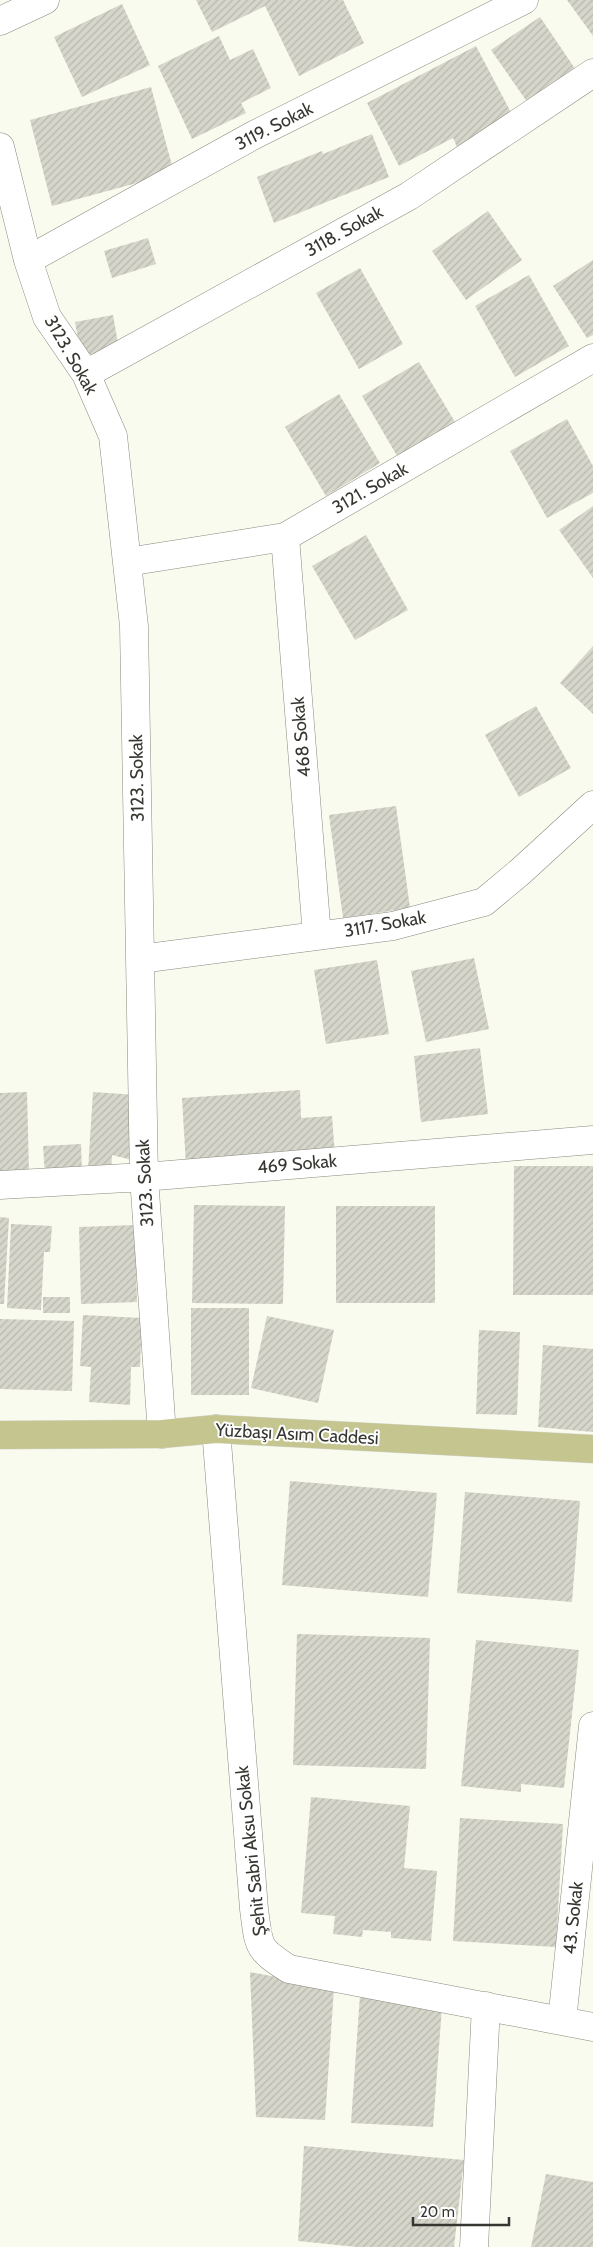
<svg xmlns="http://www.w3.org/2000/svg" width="593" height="2247" font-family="Cabin,sans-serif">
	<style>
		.building { fill: url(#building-hatch) }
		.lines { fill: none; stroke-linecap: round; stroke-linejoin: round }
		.minor-casing { stroke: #89897f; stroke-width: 29 }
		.major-casing { stroke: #dbdbda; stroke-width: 29 }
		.minor { stroke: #fff; stroke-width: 28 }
		.major { stroke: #c4c58f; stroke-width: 28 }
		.labels { text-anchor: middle; stroke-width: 4; stroke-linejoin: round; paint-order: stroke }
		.street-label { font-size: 18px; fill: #373732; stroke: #fff }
	</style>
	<defs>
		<pattern id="building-hatch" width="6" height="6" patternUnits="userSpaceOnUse" patternTransform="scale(1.25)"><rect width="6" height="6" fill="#d6d6cb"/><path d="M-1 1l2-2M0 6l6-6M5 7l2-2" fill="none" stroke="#b8b8af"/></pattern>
	</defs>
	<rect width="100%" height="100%" fill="#fafbef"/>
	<path class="building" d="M 196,0 L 343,0 L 364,43 L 299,76 L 265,6 L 212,32 Z
		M 567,0 L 593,0 L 593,36 Z
		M 122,4 L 150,65 L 82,97 L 54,37 Z
		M 540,17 L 578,73 L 530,106 L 491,50 Z
		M 219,36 L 230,60 L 253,49 L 271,88 L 241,103 L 246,113 L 192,139 L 158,66 Z
		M 476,46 L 514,118 L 457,147 L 453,138 L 399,166 L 367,103 Z
		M 151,87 L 174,173 L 52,206 L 30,120 Z
		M 372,134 L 389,177 L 274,223 L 257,177 L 322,151 L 323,154 Z
		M 488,211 L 522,260 L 466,300 L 432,251 Z
		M 148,238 L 156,264 L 112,278 L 104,251 Z
		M 593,260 L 593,335 L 587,338 L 553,286 Z
		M 360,268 L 403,344 L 359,369 L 316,293 Z
		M 529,275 L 569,346 L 515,377 L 475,306 Z
		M 113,315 L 119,349 L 81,356 L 75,322 Z
		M 419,362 L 458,427 L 400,461 L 362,396 Z
		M 339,394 L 380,463 L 326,496 L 285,427 Z
		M 567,419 L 593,466 L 593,493 L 547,518 L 510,451 Z
		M 593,506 L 593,578 L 559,530 Z
		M 366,535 L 408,610 L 355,640 L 312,566 Z
		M 593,646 L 593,714 L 560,683 Z
		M 536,706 L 571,768 L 519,797 L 485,735 Z
		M 396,806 L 410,908 L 343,918 L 329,815 Z
		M 474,958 L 489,1029 L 426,1042 L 411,971 Z
		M 377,960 L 389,1034 L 326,1044 L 314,970 Z
		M 480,1048 L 488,1114 L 421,1122 L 414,1056 Z
		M 300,1090 L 301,1118 L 332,1116 L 335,1156 L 186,1166 L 182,1098 Z
		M 27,1092 L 29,1172 L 0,1174 L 0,1093 Z
		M 93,1092 L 137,1095 L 132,1160 L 112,1155 L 111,1172 L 88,1170 Z
		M 81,1144 L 82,1173 L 45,1175 L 43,1146 Z
		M 514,1166 L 593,1166 L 593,1295 L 513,1295 Z
		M 194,1205 L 285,1206 L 283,1304 L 192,1303 Z
		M 336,1206 L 435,1206 L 435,1303 L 336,1303 Z
		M 0,1217 L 9,1218 L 4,1304 L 0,1304 Z
		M 11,1224 L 52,1226 L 50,1252 L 44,1252 L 41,1310 L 7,1308 Z
		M 135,1225 L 137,1302 L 81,1304 L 79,1227 Z
		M 43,1297 L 70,1297 L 70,1313 L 43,1313 Z
		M 191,1308 L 249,1308 L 249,1395 L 191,1395 Z
		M 83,1315 L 142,1318 L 140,1367 L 131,1367 L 130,1405 L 89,1402 L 91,1367 L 80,1366 Z
		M 267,1316 L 334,1330 L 318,1403 L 251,1388 Z
		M 0,1319 L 74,1321 L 72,1391 L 0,1389 Z
		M 479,1330 L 520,1332 L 517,1415 L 476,1414 Z
		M 543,1345 L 593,1349 L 593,1432 L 538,1427 Z
		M 290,1481 L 437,1493 L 428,1597 L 282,1585 Z
		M 465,1492 L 580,1501 L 572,1602 L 457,1593 Z
		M 297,1634 L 430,1638 L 426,1769 L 293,1765 Z
		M 476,1640 L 579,1650 L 564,1788 L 521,1784 L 521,1792 L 461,1786 Z
		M 311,1797 L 410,1806 L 404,1868 L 437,1871 L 431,1941 L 391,1938 L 391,1932 L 363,1930 L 362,1937 L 333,1934 L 335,1916 L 301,1913 Z
		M 460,1818 L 563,1824 L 556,1947 L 453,1941 Z
		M 250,1972 L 334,1988 L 325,2120 L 256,2117 Z
		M 360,1995 L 442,2007 L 433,2127 L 351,2123 Z
		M 304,2146 L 464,2160 L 454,2247 L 357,2247 L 298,2241 Z
		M 546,2174 L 593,2182 L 593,2247 L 531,2247 Z"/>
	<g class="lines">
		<g class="minor-casing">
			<path id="minor" d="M 0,21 L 45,0
				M 0,147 L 28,260 L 47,317 L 86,374 L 113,436 L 134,626 L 144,1177 L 162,1434
				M 28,260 L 254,135 L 524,0
				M 86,374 L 409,196 L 593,73
				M 285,537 L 317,936
				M 127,562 L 285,537 L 593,358
				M 140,959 L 393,926 L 484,902 L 520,872 L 593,805
				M 0,1185 L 144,1177 L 593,1140
				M 216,1429 L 254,1909 C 259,1946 256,1948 289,1969 L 593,2027
				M 562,2021 L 593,1726
				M 474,2247 L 486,2006"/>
		</g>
		<g class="major-casing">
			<path id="major" d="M 0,1435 L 162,1434 L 216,1429 L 593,1449"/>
		</g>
		<use href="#minor" class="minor"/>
		<use href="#major" class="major"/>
	</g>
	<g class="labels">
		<g class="street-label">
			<text transform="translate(274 126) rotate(-27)" y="6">3119. Sokak</text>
			<text transform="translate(344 231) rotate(-29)" y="6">3118. Sokak</text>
			<text transform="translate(71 355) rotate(60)" y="6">3123. Sokak</text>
			<text transform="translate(370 488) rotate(-30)" y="6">3121. Sokak</text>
			<text transform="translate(301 737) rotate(-95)" y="6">468 Sokak</text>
			<text transform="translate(137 778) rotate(-91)" y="6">3123. Sokak</text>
			<text transform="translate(385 924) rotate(-10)" y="6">3117. Sokak</text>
			<text transform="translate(297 1164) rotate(-5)" y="6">469 Sokak</text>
			<text transform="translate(145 1183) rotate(-93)" y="6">3123. Sokak</text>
			<text transform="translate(297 1434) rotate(3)" y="6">Yüzbaşı Asım Caddesi</text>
			<text transform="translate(251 1851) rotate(-96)" y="6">Şehit Sabri Aksu Sokak</text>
			<text transform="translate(573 1918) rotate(-84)" y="6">43. Sokak</text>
		</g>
	</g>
	<path d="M413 2217v8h96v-8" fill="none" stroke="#373732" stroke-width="2.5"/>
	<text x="420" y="2217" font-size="15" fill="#373732" stroke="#ffffff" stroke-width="4" paint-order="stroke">20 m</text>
</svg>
